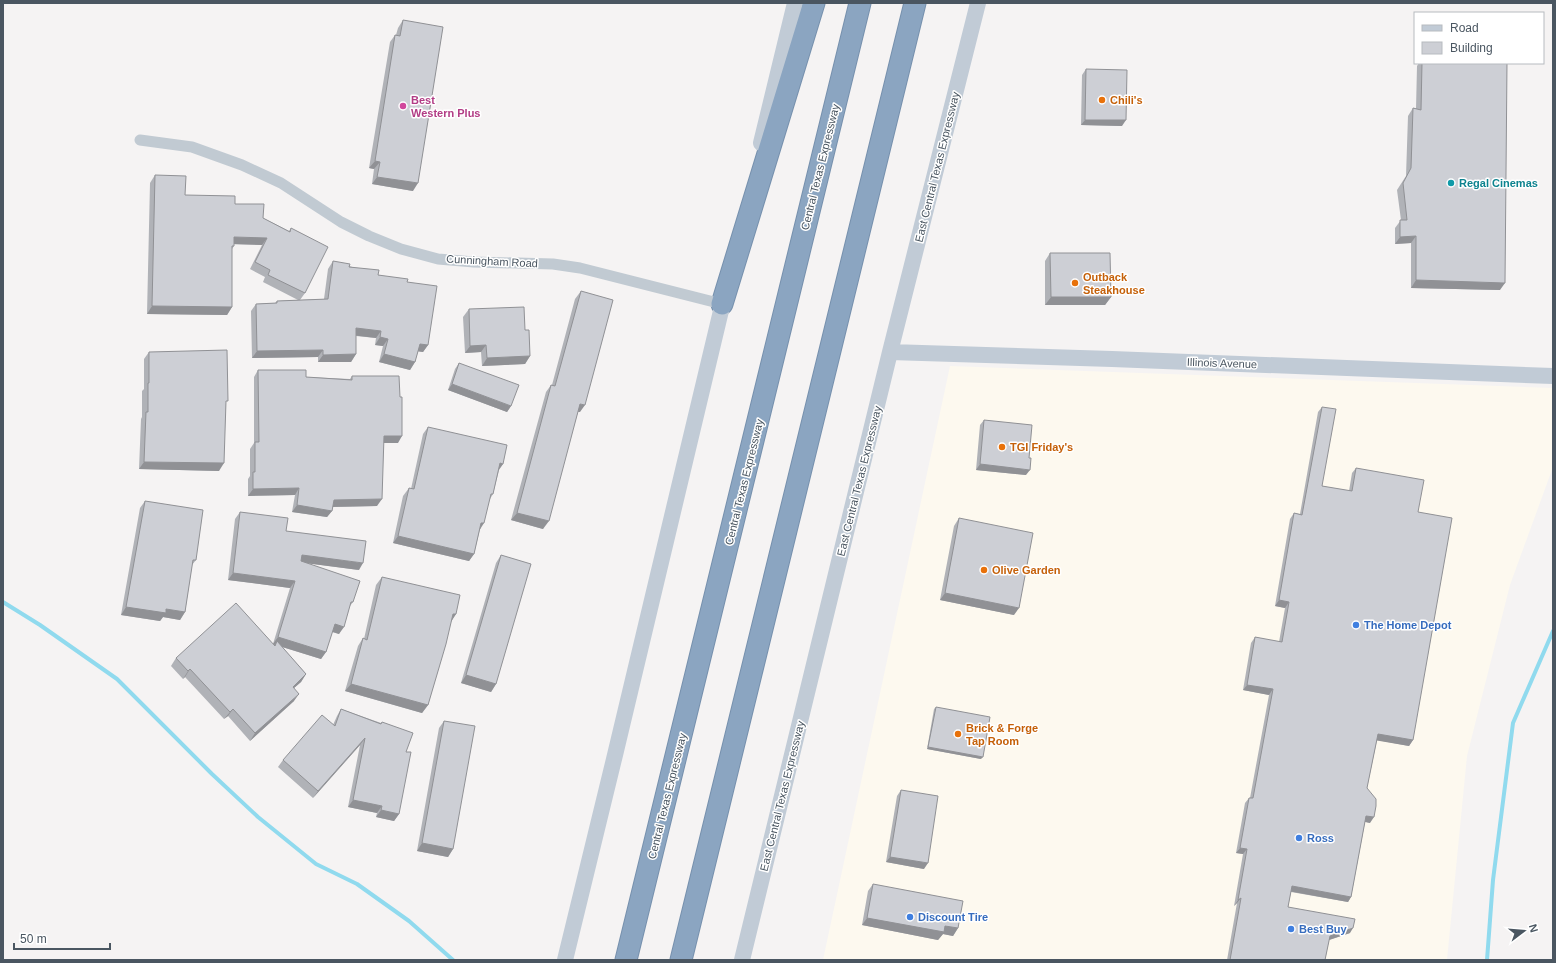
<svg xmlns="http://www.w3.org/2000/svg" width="1556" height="963" font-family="Helvetica,sans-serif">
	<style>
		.commercial { fill: #fdf9ef }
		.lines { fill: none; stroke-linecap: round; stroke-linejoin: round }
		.stream { stroke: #90daee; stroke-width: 4 }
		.highway-casing { stroke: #7690ad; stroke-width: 23 }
		.street { stroke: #c1cad2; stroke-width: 11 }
		.secondary { stroke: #c1cbd6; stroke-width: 16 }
		.highway { stroke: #8ba5c1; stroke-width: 21 }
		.wall { fill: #b0b2b7 }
		.shaded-wall { fill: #909195 }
		.building { fill: #cdcfd5; stroke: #909195 }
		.food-dot { fill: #e8710a; stroke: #fff; stroke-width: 1.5 }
		.hotel-dot { fill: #d1479c; stroke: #fff; stroke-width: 1.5 }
		.culture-dot { fill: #0f9aa8; stroke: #fff; stroke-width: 1.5 }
		.shop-dot { fill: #3f7fe0; stroke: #fff; stroke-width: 1.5 }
		.labels { text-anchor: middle; stroke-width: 3; stroke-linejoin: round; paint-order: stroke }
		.hotel-label { font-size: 11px; font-weight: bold; fill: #b23c85; stroke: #fff; text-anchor: start }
		.food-label { font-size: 11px; font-weight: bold; fill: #c56008; stroke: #fff; text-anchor: start }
		.street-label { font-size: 11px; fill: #4a5661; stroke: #fff }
		.culture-label { font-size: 11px; font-weight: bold; fill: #0d838f; stroke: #fff; text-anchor: start }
		.shop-label { font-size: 11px; font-weight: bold; fill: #366cbe; stroke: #fff; text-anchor: start }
	</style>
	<rect width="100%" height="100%" fill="#f5f3f3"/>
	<path class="commercial" d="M 950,366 L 1553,388 L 1553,467 L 1510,585 L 1467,756 L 1447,960 L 823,960 Z"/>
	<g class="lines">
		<path class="stream" d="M 3,602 L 40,625 L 117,679 L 212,774 L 258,817 L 316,864 L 357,884 L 409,921 L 453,960
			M 1487,960 L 1493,880 L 1513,723 L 1553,631"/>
		<g class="highway-casing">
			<path id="highway" d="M 722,304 L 814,3
				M 626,960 L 860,3
				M 681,960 L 915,3"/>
		</g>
		<path class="street" d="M 140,140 L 192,147 L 242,165 L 281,183 L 341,222 L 369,236 L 401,249 L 438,259 L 474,262 L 553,264 L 580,268 L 722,304"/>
		<path class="secondary" d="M 761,143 L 795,3
			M 890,352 L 1112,359 L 1553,376
			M 565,960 L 615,755 L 725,294
			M 742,960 L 890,352 L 978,3"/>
		<use href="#highway" class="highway"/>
	</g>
	<path class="wall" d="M 403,20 L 413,191 L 372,184 L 374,169 L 369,168 L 390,42 L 395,35 L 396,35 L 398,28 Z
		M 1419,63 L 1507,63 L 1500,290 L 1411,288 L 1411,243 L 1395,244 L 1395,228 L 1401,220 L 1397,190 L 1406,176 L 1408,116 L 1413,108 L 1416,109 L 1417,66 Z
		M 1086,69 L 1122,126 L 1081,125 L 1082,75 Z
		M 155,175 L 185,195 L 263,218 L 289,231 L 291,228 L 305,293 L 300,300 L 324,299 L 328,269 L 333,261 L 378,275 L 407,282 L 428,345 L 423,352 L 418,351 L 415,362 L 410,370 L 379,362 L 383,346 L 375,345 L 376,338 L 356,336 L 356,354 L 351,362 L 318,362 L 318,357 L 252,358 L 251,311 L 256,304 L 275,303 L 277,301 L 298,300 L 263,282 L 265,277 L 250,269 L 262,245 L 234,244 L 234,246 L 232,249 L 232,307 L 227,315 L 147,314 L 150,183 Z
		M 1050,253 L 1111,297 L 1105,305 L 1045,305 L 1045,261 Z
		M 581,291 L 580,412 L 578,412 L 543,529 L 511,520 L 546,392 L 551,385 L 552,385 L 575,299 Z
		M 469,309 L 525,330 L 530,356 L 525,364 L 482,366 L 481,352 L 465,353 L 463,317 Z
		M 149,352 L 226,404 L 219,471 L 139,469 L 141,419 L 142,417 L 142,391 L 144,389 L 144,359 Z
		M 459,363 L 511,406 L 507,412 L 448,390 L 455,369 Z
		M 258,370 L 306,377 L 350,379 L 352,376 L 398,443 L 383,443 L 377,506 L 333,507 L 332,511 L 327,517 L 292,512 L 295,495 L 248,496 L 248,479 L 250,476 L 250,449 L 254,443 L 254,377 Z
		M 1322,407 L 1322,486 L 1349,491 L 1352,473 L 1356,468 L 1418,512 L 1413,740 L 1409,746 L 1377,740 L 1367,788 L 1370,823 L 1365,822 L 1351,897 L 1348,902 L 1291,892 L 1288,907 L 1350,933 L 1329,940 L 1325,960 L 1227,960 L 1237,903 L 1234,906 L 1243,854 L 1236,853 L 1245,803 L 1249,798 L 1250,798 L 1269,695 L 1243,690 L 1251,643 L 1255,637 L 1279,642 L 1285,608 L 1275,606 L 1290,519 L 1294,513 L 1300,514 L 1318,412 Z
		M 984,420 L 1026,475 L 976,470 L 980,425 Z
		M 428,427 L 503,464 L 499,470 L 493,494 L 490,499 L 480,529 L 474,554 L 469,561 L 393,543 L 403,496 L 409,488 L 411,489 L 423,434 Z
		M 145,501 L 196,560 L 192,565 L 185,612 L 180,620 L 163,617 L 160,621 L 121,615 L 140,508 Z
		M 240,512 L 286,531 L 359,570 L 306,563 L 353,602 L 350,606 L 339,634 L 332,632 L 326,652 L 321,659 L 282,647 L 306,674 L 301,682 L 294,688 L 294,701 L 250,741 L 228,716 L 224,719 L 185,677 L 183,679 L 171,666 L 176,658 L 273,644 L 290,588 L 228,580 L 235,519 Z
		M 959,518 L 1014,615 L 940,600 L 954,526 Z
		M 501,555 L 496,684 L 491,692 L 461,683 L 496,563 Z
		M 382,577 L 456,614 L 451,621 L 428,705 L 422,713 L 345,691 L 358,646 L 363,638 L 364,639 L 376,585 Z
		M 936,707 L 981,759 L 927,749 L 934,709 Z
		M 341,709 L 381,723 L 382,722 L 399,814 L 394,821 L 376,817 L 377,813 L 348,807 L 360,745 L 313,798 L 278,767 L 283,760 L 333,725 L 337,716 Z
		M 444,721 L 453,849 L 448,857 L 417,851 L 439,728 Z
		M 901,790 L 924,869 L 886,862 L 897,796 Z
		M 873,884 L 958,928 L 953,936 L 943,934 L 938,940 L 862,925 L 868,891 Z"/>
	<path class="shaded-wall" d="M 1085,120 L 1126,120 L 1122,126 L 1081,125 Z
		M 375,161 L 380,162 L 374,169 L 369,168 Z
		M 377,177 L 418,183 L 413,191 L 372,184 Z
		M 1416,236 L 1411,243 L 1395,244 L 1400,237 Z
		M 234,237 L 267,238 L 262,245 L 229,244 Z
		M 1416,280 L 1505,283 L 1500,290 L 1411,288 Z
		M 1051,297 L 1111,297 L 1105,305 L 1045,305 Z
		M 152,306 L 232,307 L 227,315 L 147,314 Z
		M 356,328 L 381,331 L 376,338 L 351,335 Z
		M 380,337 L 388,339 L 383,346 L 375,345 Z
		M 420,344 L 428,345 L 423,352 L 415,351 Z
		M 486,345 L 481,352 L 465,353 L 470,346 Z
		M 323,350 L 318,357 L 252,358 L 257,351 Z
		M 356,354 L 351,362 L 318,362 L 323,355 Z
		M 384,354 L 415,362 L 410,370 L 379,362 Z
		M 530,356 L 525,364 L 482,366 L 487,358 Z
		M 452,384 L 511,406 L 507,412 L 448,390 Z
		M 580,404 L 585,405 L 580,412 L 575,411 Z
		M 384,436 L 402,436 L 398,443 L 379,443 Z
		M 144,462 L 224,463 L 219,471 L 139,469 Z
		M 500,463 L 503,464 L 497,472 Z
		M 980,464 L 1030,470 L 1026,475 L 976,470 Z
		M 299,488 L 295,495 L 248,496 L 253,489 Z
		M 382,499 L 377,506 L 329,507 L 334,500 Z
		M 297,505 L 332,511 L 327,517 L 292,512 Z
		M 517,513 L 549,521 L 543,529 L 511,520 Z
		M 481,523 L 484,523 L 479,531 Z
		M 398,536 L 474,554 L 469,561 L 393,543 Z
		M 302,555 L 363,563 L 359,570 L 297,562 Z
		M 233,573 L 295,581 L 290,588 L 228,580 Z
		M 945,593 L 1019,608 L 1014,615 L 940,600 Z
		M 1279,600 L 1289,602 L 1285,608 L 1275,606 Z
		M 126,607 L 166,609 L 185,612 L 180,620 L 163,617 L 160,621 L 121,615 Z
		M 453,614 L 456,614 L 451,622 Z
		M 335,624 L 344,627 L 339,634 L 330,631 Z
		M 278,637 L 326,652 L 321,659 L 276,645 L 277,641 L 275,645 L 273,644 Z
		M 190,669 L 185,677 L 183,679 L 188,671 Z
		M 306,674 L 301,682 L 287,694 L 293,687 Z
		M 466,675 L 496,684 L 491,692 L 461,683 Z
		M 351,684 L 428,705 L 422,713 L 345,691 Z
		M 1247,685 L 1273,689 L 1269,695 L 1243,690 Z
		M 299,694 L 294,701 L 250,741 L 255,733 Z
		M 233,709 L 228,716 L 224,719 L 230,712 Z
		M 1378,734 L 1413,740 L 1409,746 L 1374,740 Z
		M 365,738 L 360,745 L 313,798 L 318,791 Z
		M 928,747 L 983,757 L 981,759 L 927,749 Z
		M 353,800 L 382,806 L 377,813 L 348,807 Z
		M 381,810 L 399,814 L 394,821 L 376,817 Z
		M 1366,816 L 1374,817 L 1370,823 L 1362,821 Z
		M 422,843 L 453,849 L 448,857 L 417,851 Z
		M 1240,848 L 1247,849 L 1243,854 L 1236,853 Z
		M 890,857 L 928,863 L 924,869 L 886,862 Z
		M 1292,886 L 1351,897 L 1348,902 L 1288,891 Z
		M 1241,898 L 1237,903 L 1234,906 L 1238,900 Z
		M 867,918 L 945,926 L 958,928 L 953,936 L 943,934 L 938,940 L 862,925 Z
		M 1353,928 L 1350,933 L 1326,941 L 1330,936 Z"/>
	<path class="building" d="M 403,20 L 443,27 L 418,183 L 377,177 L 380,162 L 375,161 L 395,35 L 400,36 Z
		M 1422,63 L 1507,63 L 1505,283 L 1416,280 L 1416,236 L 1400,237 L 1400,220 L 1407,220 L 1403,183 L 1411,168 L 1413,108 L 1421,110 Z
		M 1086,69 L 1127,70 L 1126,120 L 1085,120 Z
		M 155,175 L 186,176 L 185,195 L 235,196 L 235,204 L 264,204 L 263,218 L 290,232 L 291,228 L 328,247 L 305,293 L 268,275 L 270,270 L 255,262 L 267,238 L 234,237 L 234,246 L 232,246 L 232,307 L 152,306 Z
		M 1050,253 L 1110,253 L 1111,297 L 1051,297 Z
		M 333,261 L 350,264 L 349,267 L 379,270 L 378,275 L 408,279 L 407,282 L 437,286 L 428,345 L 420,344 L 415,362 L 384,354 L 388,339 L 380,337 L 381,331 L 356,328 L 356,354 L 323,355 L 323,350 L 257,351 L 256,304 L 277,303 L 277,301 L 328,299 Z
		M 581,291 L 613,300 L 585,405 L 580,404 L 549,521 L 517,513 L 551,385 L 555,386 Z
		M 524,307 L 525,330 L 529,330 L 530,356 L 487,358 L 486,345 L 470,346 L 469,309 Z
		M 227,350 L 228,401 L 226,401 L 224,463 L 144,462 L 146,412 L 148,412 L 148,383 L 149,383 L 149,352 Z
		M 459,363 L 519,385 L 511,406 L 452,384 Z
		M 258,370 L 306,370 L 306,377 L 352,380 L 352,376 L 399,376 L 400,397 L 402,397 L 402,436 L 384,436 L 382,499 L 334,500 L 332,511 L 297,505 L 299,488 L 253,489 L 253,472 L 255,472 L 255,442 L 259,442 Z
		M 1322,407 L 1336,409 L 1322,486 L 1352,491 L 1356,468 L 1424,480 L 1418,512 L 1452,518 L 1413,740 L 1378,734 L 1367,788 L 1376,799 L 1376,806 L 1374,817 L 1366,816 L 1351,897 L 1292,886 L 1288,907 L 1355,919 L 1353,928 L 1330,936 L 1325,960 L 1230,960 L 1241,898 L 1238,900 L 1247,849 L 1240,848 L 1249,798 L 1253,798 L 1273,689 L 1247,685 L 1255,637 L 1282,642 L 1289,602 L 1279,600 L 1294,513 L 1302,515 Z
		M 984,420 L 1032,425 L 1029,458 L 1031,458 L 1030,470 L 980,464 Z
		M 428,427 L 507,445 L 503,464 L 500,463 L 493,494 L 491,494 L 484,523 L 481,523 L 474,554 L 398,536 L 409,488 L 414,489 Z
		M 145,501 L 203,510 L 196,560 L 193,560 L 185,612 L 166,609 L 166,613 L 126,607 Z
		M 240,512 L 288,518 L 286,531 L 366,541 L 363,563 L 302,555 L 301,561 L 360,581 L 353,602 L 351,602 L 344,627 L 335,624 L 326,652 L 278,637 L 295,581 L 233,573 Z
		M 959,518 L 1033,533 L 1019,608 L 945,593 Z
		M 501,555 L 531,564 L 496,684 L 466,675 Z
		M 382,577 L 460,595 L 456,614 L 453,614 L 446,644 L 428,705 L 351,684 L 363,638 L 367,640 Z
		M 236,603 L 275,646 L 277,641 L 306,674 L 293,687 L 299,694 L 255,733 L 233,709 L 230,712 L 190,669 L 188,671 L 176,658 Z
		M 936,707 L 990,717 L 983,757 L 928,747 Z
		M 341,709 L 381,724 L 382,722 L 413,733 L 406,752 L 411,752 L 399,814 L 381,810 L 382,806 L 353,800 L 365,738 L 318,791 L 283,760 L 322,715 L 335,726 Z
		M 444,721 L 475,726 L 453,849 L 422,843 Z
		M 901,790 L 938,796 L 928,863 L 890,857 Z
		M 873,884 L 963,901 L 958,928 L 945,926 L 944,932 L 867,918 Z"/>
	<g class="food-dot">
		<circle cx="1102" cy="100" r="4"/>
		<circle cx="1075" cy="283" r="4"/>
		<circle cx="1002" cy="447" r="4"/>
		<circle cx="984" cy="570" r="4"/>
		<circle cx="958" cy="734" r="4"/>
	</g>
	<circle class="hotel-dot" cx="403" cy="106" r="4"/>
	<circle class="culture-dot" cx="1451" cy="183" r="4"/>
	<g class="shop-dot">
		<circle cx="1356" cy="625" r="4"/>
		<circle cx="1299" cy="838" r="4"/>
		<circle cx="910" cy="917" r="4"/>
		<circle cx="1291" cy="929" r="4"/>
	</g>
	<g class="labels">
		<g class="hotel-label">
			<text x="411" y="104">Best<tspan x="411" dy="13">Western Plus</tspan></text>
		</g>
		<g class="food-label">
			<text x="1110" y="104">Chili's</text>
			<text x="1083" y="281">Outback<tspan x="1083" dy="13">Steakhouse</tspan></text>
			<text x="1010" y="451">TGI Friday's</text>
			<text x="992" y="574">Olive Garden</text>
			<text x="966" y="732">Brick &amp; Forge<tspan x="966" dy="13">Tap Room</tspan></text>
		</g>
		<g class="street-label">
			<text transform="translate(820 167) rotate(-76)" y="4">Central Texas Expressway</text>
			<text transform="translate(937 167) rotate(-76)" y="4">East Central Texas Expressway</text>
			<text transform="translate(492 261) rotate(3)" y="4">Cunningham Road</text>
			<text transform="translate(1222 363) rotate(2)" y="4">Illinois Avenue</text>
			<text transform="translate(859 481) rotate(-76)" y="4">East Central Texas Expressway</text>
			<text transform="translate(744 482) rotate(-76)" y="4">Central Texas Expressway</text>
			<text transform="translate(667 796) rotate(-76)" y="4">Central Texas Expressway</text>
			<text transform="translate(782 796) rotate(-76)" y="4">East Central Texas Expressway</text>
		</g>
		<g class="culture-label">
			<text x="1459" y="187">Regal Cinemas</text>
		</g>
		<g class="shop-label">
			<text x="1364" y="629">The Home Depot</text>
			<text x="1307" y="842">Ross</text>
			<text x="918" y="921">Discount Tire</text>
			<text x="1299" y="933">Best Buy</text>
		</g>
	</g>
	<rect width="1556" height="963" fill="none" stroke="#4a5661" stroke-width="8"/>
	<rect x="1414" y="12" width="130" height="52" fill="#ffffff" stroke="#b7bbc0"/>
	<rect x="1422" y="25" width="20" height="6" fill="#c1cbd6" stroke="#b7bbc0"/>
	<text x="1450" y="32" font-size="12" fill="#4a5661">Road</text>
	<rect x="1422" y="42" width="20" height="12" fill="#cdcfd5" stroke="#b7bbc0"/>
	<text x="1450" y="52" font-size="12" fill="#4a5661">Building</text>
	<g transform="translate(1524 931) rotate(74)" stroke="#ffffff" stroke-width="3" paint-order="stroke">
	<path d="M0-3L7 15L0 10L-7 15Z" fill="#4a5661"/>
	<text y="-6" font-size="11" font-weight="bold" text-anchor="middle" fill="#4a5661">N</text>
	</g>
	<path d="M14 943v6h96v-6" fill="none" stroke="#4a5661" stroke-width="2"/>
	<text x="20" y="943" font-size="12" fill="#4a5661" stroke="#ffffff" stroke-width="3" paint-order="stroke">50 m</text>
</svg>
